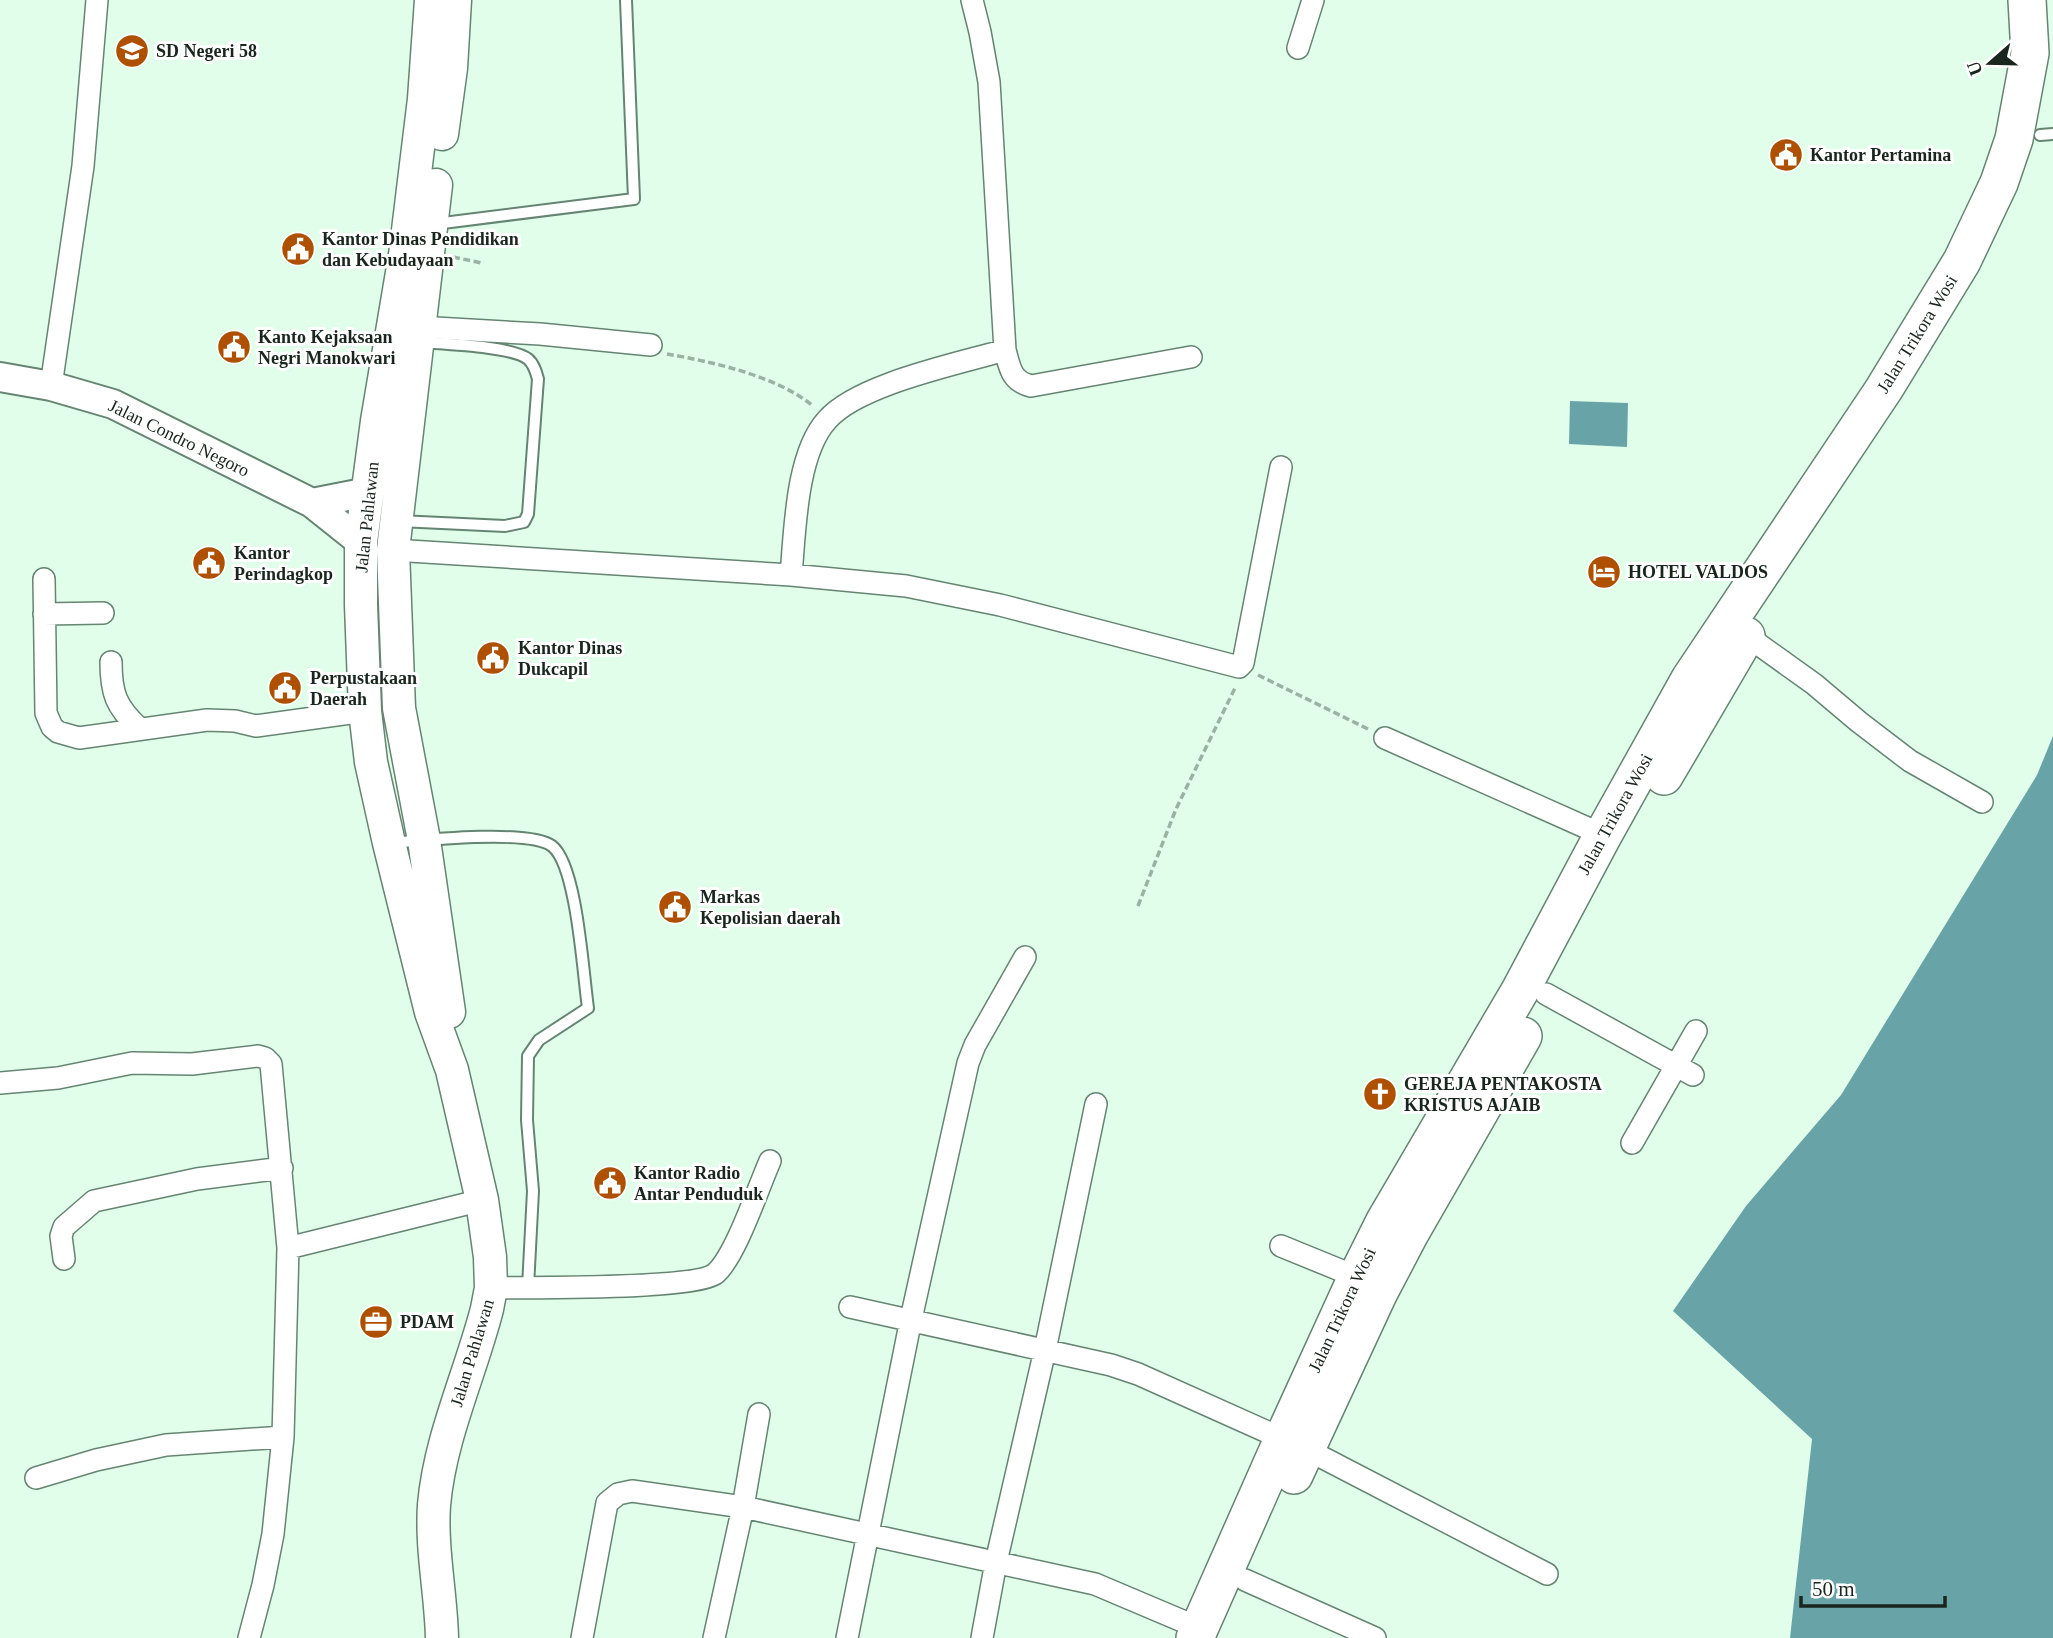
<svg xmlns="http://www.w3.org/2000/svg" width="2053" height="1638" font-family="Georgia,serif">
	<style>
		.water { fill: #68a4a7 }
		.lines { fill: none; stroke-linecap: round; stroke-linejoin: round }
		.lane-casing { stroke: #648571; stroke-width: 14 }
		.street-casing { stroke: #648571; stroke-width: 24 }
		.secondary-casing { stroke: #648571; stroke-width: 32 }
		.primary-casing { stroke: #648571; stroke-width: 35 }
		.highway-casing { stroke: #648571; stroke-width: 40 }
		.path { stroke: #9ab2a2; stroke-width: 3.5; stroke-dasharray: 7 3.5; stroke-linecap: butt }
		.lane { stroke: #fff; stroke-width: 10 }
		.street { stroke: #fff; stroke-width: 21 }
		.secondary { stroke: #fff; stroke-width: 28 }
		.primary { stroke: #fff; stroke-width: 32 }
		.highway { stroke: #fff; stroke-width: 37 }
		.labels { text-anchor: middle; stroke-width: 6; stroke-linejoin: round; paint-order: stroke }
		.poi-label { font-size: 18px; font-weight: bold; fill: #18261d; stroke: #fff; text-anchor: start }
		.street-label { font-size: 18px; fill: #18261d; stroke: #fff }
	</style>
	<rect width="100%" height="100%" fill="#e1feeb"/>
	<path class="water" d="M 1570,401 L 1628,403 L 1627,447 L 1569,444 Z
		M 2053,736 L 2053,1638 L 1790,1638 L 1812,1439 L 1673,1311 L 1746,1206 L 1841,1095 L 2037,775 Z"/>
	<g class="lines">
		<g class="lane-casing">
			<path id="lane" d="M 2040,135 L 2053,134
				M 435,224 L 634,199 L 626,0
				M 399,521 L 505,526 L 524,522 L 528,514 L 538,379 C 536,372 534,364 528,359 C 512,346 442,344 419,342
				M 392,843 C 424,840 529,829 552,846 C 577,865 583,974 588,1008 L 539,1040 L 528,1056 L 527,1120 L 533,1191 L 528,1287"/>
		</g>
		<g class="street-casing">
			<path id="street" d="M 1298,48 L 1313,0
				M 418,327 L 540,334 L 651,345
				M 1005,350 C 1010,368 1011,381 1031,386 L 1191,357
				M 51,386 L 83,166 L 97,0
				M 393,550 L 791,575 C 795,531 796,454 827,420 C 858,384 958,364 1005,350 L 989,82 L 980,32 L 972,0
				M 791,575 L 906,586 L 1000,605 L 1239,667 L 1243,663 L 1281,467
				M 44,579 L 46,713 L 52,727 L 58,732 L 79,738 L 207,720 L 235,721 L 256,726 L 365,711
				M 44,614 L 103,613
				M 1747,636 L 1814,684 L 1859,722 L 1910,761 L 1982,802
				M 111,662 C 111,693 116,707 139,728
				M 1385,738 L 1603,835
				M 1546,994 L 1693,1075
				M 0,1083 L 58,1078 L 132,1063 L 192,1064 L 258,1056 L 265,1058 L 271,1064 L 288,1248 L 283,1437 L 273,1534 L 263,1585 L 249,1638
				M 1632,1143 L 1696,1031
				M 1281,1246 L 1357,1277
				M 288,1248 L 482,1200
				M 64,1259 L 61,1236 L 64,1227 L 94,1201 L 197,1179 L 282,1168
				M 491,1288 C 527,1287 697,1290 716,1273 C 736,1255 758,1188 770,1161
				M 850,1307 L 1111,1365 L 1138,1374 L 1283,1439
				M 1306,1449 L 1547,1574
				M 36,1478 L 96,1460 L 166,1445 L 283,1437
				M 1245,1580 L 1375,1638
				M 582,1638 L 607,1503 L 618,1494 L 632,1491 L 743,1507 L 1095,1584 L 1199,1628
				M 714,1638 L 743,1507 L 759,1414
				M 847,1638 L 911,1319 L 968,1063 L 975,1045 L 1025,957
				M 982,1638 L 996,1562 L 1045,1350 L 1096,1104"/>
		</g>
		<g class="secondary-casing">
			<path id="secondary" d="M 0,377 L 51,386 L 113,404 L 312,503 L 361,542
				M 312,503 L 368,492"/>
		</g>
		<g class="primary-casing">
			<path id="primary" d="M 431,0 L 424,99 L 405,255 L 377,421 L 361,542 L 361,605 L 365,711 L 371,762 L 389,843 L 431,1012 L 452,1070 L 482,1200 L 490,1257 L 491,1288 L 487,1309 C 470,1375 440,1437 434,1505 C 431,1549 441,1594 442,1638
				M 442,134 L 451,68 L 455,0
				M 436,185 L 393,550 L 399,708 L 424,840 L 449,1012"/>
		</g>
		<g class="highway-casing">
			<path id="highway" d="M 1664,776 L 1746,636
				M 1294,1475 L 1378,1294 L 1410,1233 L 1523,1036
				M 1195,1638 L 1283,1439 L 1357,1277 L 1385,1221 L 1521,989 L 1603,835 L 1690,679 L 1884,389 L 1962,261 L 1999,183 L 2014,139 L 2030,53 L 2027,0"/>
		</g>
		<path class="path" d="M 453,257 L 482,263
			M 667,354 C 713,362 777,376 813,406
			M 1258,675 L 1370,730
			M 1138,906 L 1176,809 L 1236,686"/>
		<use href="#lane" class="lane"/>
		<use href="#street" class="street"/>
		<use href="#secondary" class="secondary"/>
		<use href="#primary" class="primary"/>
		<use href="#highway" class="highway"/>
	</g>
	<defs>
		<g id="school-disc" transform="scale(1.75)"><circle r="9.5" fill="#ae5000" stroke="#fff"/><path d="M0-5L7-2L0 1L-7-2ZM-4 1L0 2.5L4 1V4Q0 6-4 4Z" fill="#fff"/></g>
		<g id="civic-disc" transform="scale(1.75)"><circle r="9.5" fill="#ae5000" stroke="#fff"/><path d="M-.6-6.5H3V-4.5H.6V-3L4-1V1h2V6H-6V1h2V-1L-.6-3ZM-1.2 2.5V6h2.4V2.5Z" fill="#fff"/></g>
		<g id="hotel-disc" transform="scale(1.75)"><circle r="9.5" fill="#ae5000" stroke="#fff"/><path d="M-6-4.5h1.5V1H6V5H4.5V3h-9V5H-6ZM-4 0a1.8 1.8 0 1 1 3.6 0ZM.5 0V-2.5h3Q6-2.5 6 0Z" fill="#fff"/></g>
		<g id="church-disc" transform="scale(1.75)"><circle r="9.5" fill="#ae5000" stroke="#fff"/><path d="M-1.2-6h2.4v3.5h3.3v2.4h-3.3V6h-2.4V-.1h-3.3v-2.4h3.3Z" fill="#fff"/></g>
		<g id="office-disc" transform="scale(1.75)"><circle r="9.5" fill="#ae5000" stroke="#fff"/><path d="M-6-3h4V-5.5h4V-3h4V5H-6ZM-1-4.5V-3h2v-1.5ZM-6 0V1H6V0Z" fill="#fff"/></g>
	</defs>
	<g fill-rule="evenodd">
		<use href="#school-disc" x="132" y="51"/>
		<use href="#civic-disc" x="1786" y="155"/>
		<use href="#civic-disc" x="298" y="249"/>
		<use href="#civic-disc" x="234" y="347"/>
		<use href="#civic-disc" x="209" y="563"/>
		<use href="#hotel-disc" x="1604" y="572"/>
		<use href="#civic-disc" x="493" y="658"/>
		<use href="#civic-disc" x="285" y="688"/>
		<use href="#civic-disc" x="675" y="907"/>
		<use href="#church-disc" x="1380" y="1094"/>
		<use href="#civic-disc" x="610" y="1183"/>
		<use href="#office-disc" x="376" y="1322"/>
	</g>
	<g class="labels">
		<g class="poi-label">
			<text x="156" y="57">SD Negeri 58</text>
			<text x="1810" y="161">Kantor Pertamina</text>
			<text x="322" y="245">Kantor Dinas Pendidikan<tspan x="322" dy="21">dan Kebudayaan</tspan></text>
			<text x="258" y="343">Kanto Kejaksaan<tspan x="258" dy="21">Negri Manokwari</tspan></text>
			<text x="234" y="559">Kantor<tspan x="234" dy="21">Perindagkop</tspan></text>
			<text x="1628" y="578">HOTEL VALDOS</text>
			<text x="518" y="654">Kantor Dinas<tspan x="518" dy="21">Dukcapil</tspan></text>
			<text x="310" y="684">Perpustakaan<tspan x="310" dy="21">Daerah</tspan></text>
			<text x="700" y="903">Markas<tspan x="700" dy="21">Kepolisian daerah</tspan></text>
			<text x="1404" y="1090">GEREJA PENTAKOSTA<tspan x="1404" dy="21">KRISTUS AJAIB</tspan></text>
			<text x="634" y="1179">Kantor Radio<tspan x="634" dy="21">Antar Penduduk</tspan></text>
			<text x="400" y="1328">PDAM</text>
		</g>
		<g class="street-label">
			<text transform="translate(1917 334) rotate(-58)" y="6">Jalan Trikora Wosi</text>
			<text transform="translate(179 438) rotate(26)" y="6">Jalan Condro Negoro</text>
			<text transform="translate(367 517) rotate(-84)" y="6">Jalan Pahlawan</text>
			<text transform="translate(1615 814) rotate(-61)" y="6">Jalan Trikora Wosi</text>
			<text transform="translate(1342 1310) rotate(-65)" y="6">Jalan Trikora Wosi</text>
			<text transform="translate(472 1353) rotate(-73)" y="6">Jalan Pahlawan</text>
		</g>
	</g>
	<g transform="translate(1990 63) rotate(250)" stroke="#ffffff" stroke-width="5" paint-order="stroke">
	<path d="M0-5L12 26L0 18L-12 26Z" fill="#18261d"/>
	<text y="-10" font-size="19" font-weight="bold" text-anchor="middle" fill="#18261d">U</text>
	</g>
	<path d="M1801 1596v10h144v-10" fill="none" stroke="#18261d" stroke-width="3.5"/>
	<text x="1812" y="1596" font-size="21" fill="#18261d" stroke="#ffffff" stroke-width="5" paint-order="stroke">50 m</text>
</svg>
